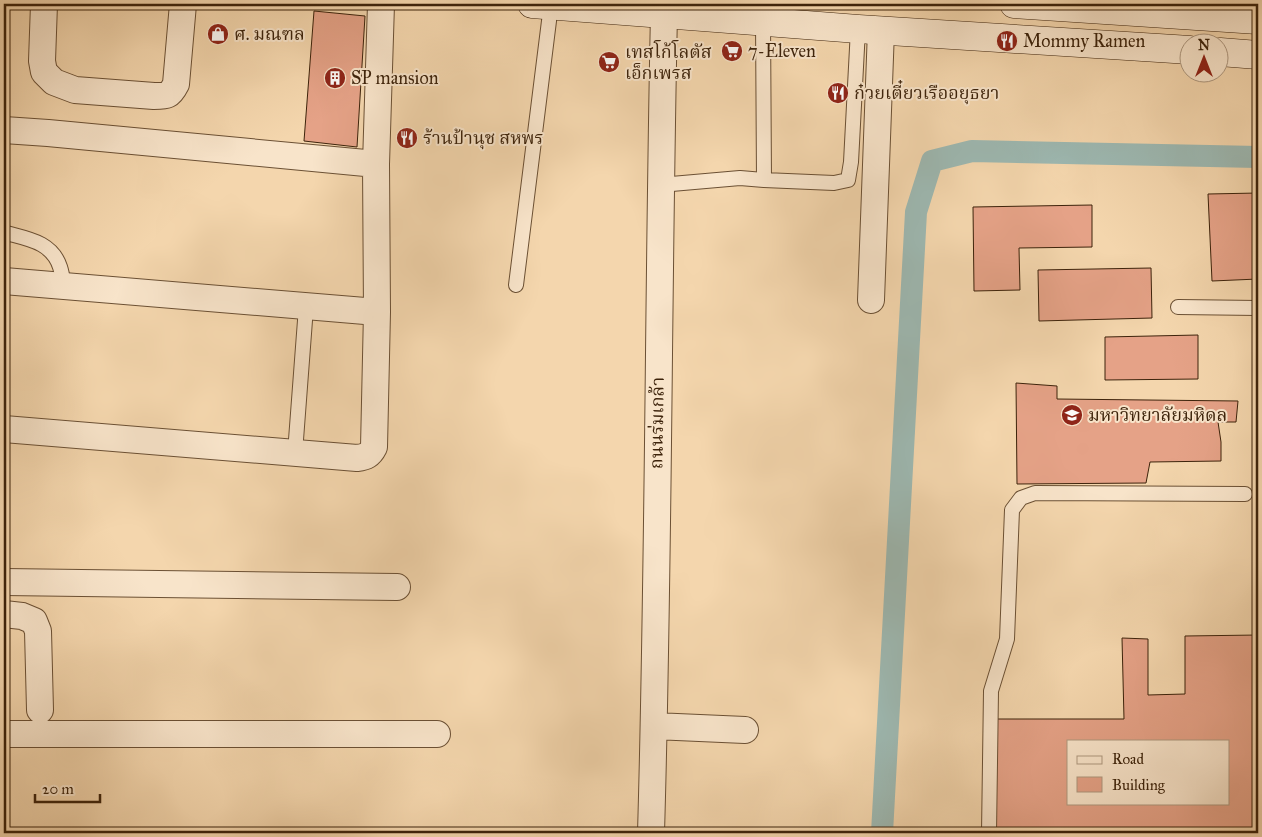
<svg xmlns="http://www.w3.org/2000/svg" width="1262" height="837" font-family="'IM FELL Great Primer','Noto Serif Thai',serif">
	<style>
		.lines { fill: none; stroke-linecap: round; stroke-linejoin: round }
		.canal { stroke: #9db8b1; stroke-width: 22 }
		.building { fill: #e5a287; stroke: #3d230b; fill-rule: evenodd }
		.lane-casing { stroke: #6b5034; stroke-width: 16 }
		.street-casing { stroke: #6b5034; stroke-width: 28 }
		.secondary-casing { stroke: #3d230b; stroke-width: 29 }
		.lane { stroke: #f8e4ca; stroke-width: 14 }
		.street { stroke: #f8e4ca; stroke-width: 26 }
		.secondary { stroke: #f8e4ca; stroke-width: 28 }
		.labels { text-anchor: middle; stroke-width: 4; stroke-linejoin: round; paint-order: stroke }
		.poi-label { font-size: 18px; fill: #3d230b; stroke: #f8e4ca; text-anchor: start }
		.street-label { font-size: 18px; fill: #3d230b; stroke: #f8e4ca }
	</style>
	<rect width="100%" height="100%" fill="#f4d6ad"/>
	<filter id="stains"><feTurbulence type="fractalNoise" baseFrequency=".004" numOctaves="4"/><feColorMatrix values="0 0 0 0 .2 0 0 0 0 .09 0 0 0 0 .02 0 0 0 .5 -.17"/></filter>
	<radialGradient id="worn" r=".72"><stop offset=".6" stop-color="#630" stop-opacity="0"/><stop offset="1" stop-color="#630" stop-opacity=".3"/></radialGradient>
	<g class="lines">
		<path class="canal" d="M 882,833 L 916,212 L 932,161 L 972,151 L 1258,157"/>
	</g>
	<path class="building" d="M 314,11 L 365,16 L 357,147 L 304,141 Z
		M 1258,193 L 1258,279 L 1212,281 L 1208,194 Z
		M 1092,205 L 1092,247 L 1019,248 L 1020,290 L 974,291 L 973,207 Z
		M 1151,268 L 1152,318 L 1039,321 L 1038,270 Z
		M 1198,335 L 1198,379 L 1105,380 L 1105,337 Z
		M 1016,383 L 1057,386 L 1057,399 L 1238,401 L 1236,422 L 1218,422 L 1221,442 L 1221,461 L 1150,462 L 1146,483 L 1017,484 Z
		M 1258,635 L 1258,833 L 994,833 L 996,719 L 1124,719 L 1122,638 L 1148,639 L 1148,695 L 1185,694 L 1185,636 ZM 1068,741 L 1228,741 L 1228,803 L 1068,803 Z"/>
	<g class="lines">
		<g class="lane-casing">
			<path id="lane" d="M 764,180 L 834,183 L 848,180 L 851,162 L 858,29
				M 660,185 L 740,178 L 764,180 L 763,21
				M 6,233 C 28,239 52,242 60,267 C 62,273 63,280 64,286
				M 516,285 L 551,5
				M 1178,307 L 1258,308
				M 295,453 L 306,307
				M 989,833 L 991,691 L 1007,639 L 1012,510 L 1021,498 L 1035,493 L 1245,494"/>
		</g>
		<g class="street-casing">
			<path id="street" d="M 44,4 L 42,61 L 44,72 L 54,82 L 75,90 L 154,96 C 167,96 170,96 176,84 L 183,4
				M 4,130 L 48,133 L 376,164
				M 4,281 L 377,312
				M 871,300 L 881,30
				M 4,429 L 357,458 C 366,457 370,455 374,447 L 377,312 L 376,164 L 381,4
				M 4,582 L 397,587
				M 4,614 L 22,616 L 34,621 L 38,631 L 40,710
				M 654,726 L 745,730
				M 4,734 L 437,734
				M 651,833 C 659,560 658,287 664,14"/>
		</g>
		<g class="secondary-casing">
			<path id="secondary" d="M 532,4 L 858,29 L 1190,50
				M 1014,4 L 1258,20
				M 1220,52 L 1258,55"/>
		</g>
		<use href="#lane" class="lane"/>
		<use href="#street" class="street"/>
		<use href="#secondary" class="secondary"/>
	</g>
	<defs>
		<g id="shop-disc" transform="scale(1.125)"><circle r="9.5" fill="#8f2418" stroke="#f8e4ca"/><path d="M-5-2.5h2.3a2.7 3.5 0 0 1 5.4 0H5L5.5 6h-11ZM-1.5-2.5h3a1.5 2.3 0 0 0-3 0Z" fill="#fff"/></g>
		<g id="restaurant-disc" transform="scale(1.125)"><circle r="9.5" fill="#8f2418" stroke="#f8e4ca"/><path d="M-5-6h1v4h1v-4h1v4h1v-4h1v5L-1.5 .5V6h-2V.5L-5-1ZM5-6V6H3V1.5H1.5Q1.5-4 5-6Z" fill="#fff"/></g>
		<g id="supermarket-disc" transform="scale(1.125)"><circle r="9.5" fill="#8f2418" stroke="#f8e4ca"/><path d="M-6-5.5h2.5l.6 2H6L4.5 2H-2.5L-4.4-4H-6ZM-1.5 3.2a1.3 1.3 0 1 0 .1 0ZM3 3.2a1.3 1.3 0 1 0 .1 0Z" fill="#fff"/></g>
		<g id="building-disc" transform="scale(1.125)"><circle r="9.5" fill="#8f2418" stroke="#f8e4ca"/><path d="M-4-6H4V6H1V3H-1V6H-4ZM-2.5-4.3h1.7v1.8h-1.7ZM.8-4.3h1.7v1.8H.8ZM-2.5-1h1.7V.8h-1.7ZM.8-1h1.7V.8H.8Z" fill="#fff"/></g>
		<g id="university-disc" transform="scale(1.125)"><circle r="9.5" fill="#8f2418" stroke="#f8e4ca"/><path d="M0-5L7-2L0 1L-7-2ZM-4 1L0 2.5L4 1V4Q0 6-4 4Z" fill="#fff"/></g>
	</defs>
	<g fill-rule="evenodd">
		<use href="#shop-disc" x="218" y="34"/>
		<use href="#restaurant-disc" x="1007" y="41"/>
		<use href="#supermarket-disc" x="732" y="51"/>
		<use href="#supermarket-disc" x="609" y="62"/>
		<use href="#building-disc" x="335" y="78"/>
		<use href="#restaurant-disc" x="838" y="93"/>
		<use href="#restaurant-disc" x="407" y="138"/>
		<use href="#university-disc" x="1072" y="415"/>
	</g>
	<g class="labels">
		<g class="poi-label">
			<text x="234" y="40">ศ. มณฑล</text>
			<text x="1023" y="47">Mommy Ramen</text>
			<text x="748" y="57">7-Eleven</text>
			<text x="625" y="58">เทสโก้โลตัส<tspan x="625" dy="21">เอ็กเพรส</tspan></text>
			<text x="351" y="84">SP mansion</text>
			<text x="854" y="99">ก๋วยเตี๋ยวเรืออยุธยา</text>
			<text x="423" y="144">ร้านป้านุช สหพร</text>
			<text x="1088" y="421">มหาวิทยาลัยมหิดล</text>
		</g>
		<g class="street-label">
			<text transform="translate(657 423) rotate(-89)" y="6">ถนนร่มเกล้า</text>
		</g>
	</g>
	<rect width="1262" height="837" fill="none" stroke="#f4d6ad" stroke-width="20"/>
	<rect x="5" y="5" width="1252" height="827" fill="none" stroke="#3d230b" stroke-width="2.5"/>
	<rect x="10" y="10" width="1242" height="817" fill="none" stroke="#3d230b"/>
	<rect x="1067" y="740" width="162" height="65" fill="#f8e4ca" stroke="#ad977e"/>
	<rect x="1077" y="756" width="25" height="8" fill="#f8e4ca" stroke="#ad977e"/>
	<text x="1112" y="764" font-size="15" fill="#3d230b">Road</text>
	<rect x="1077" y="777" width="25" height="15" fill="#e5a287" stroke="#ad977e"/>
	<text x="1112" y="790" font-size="15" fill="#3d230b">Building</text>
	<g transform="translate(1204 58)"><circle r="24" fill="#f8e4ca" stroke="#ad977e"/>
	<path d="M0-4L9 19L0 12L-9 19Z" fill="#8f2418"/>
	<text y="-8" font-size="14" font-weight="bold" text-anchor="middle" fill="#3d230b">N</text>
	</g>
	<path d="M35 794v8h65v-8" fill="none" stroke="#3d230b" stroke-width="2.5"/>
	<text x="42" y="794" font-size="15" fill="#3d230b" stroke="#f8e4ca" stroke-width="4" paint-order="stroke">20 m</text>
	<rect width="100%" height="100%" filter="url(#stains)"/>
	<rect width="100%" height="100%" fill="url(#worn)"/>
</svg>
